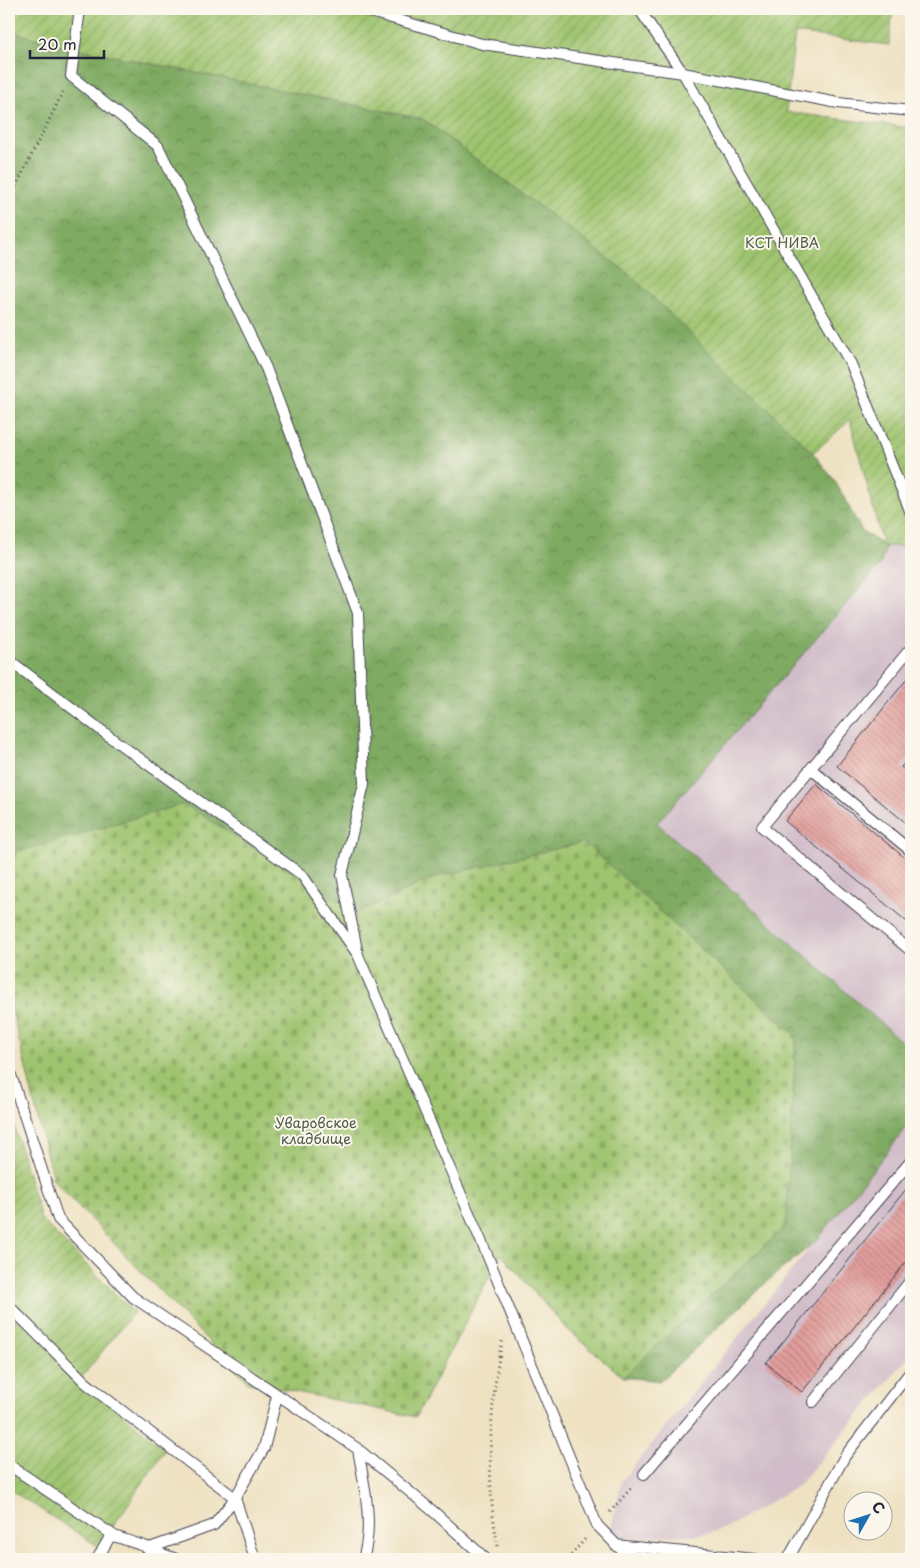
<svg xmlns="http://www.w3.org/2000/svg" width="920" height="1568" font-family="'Playpen Sans',sans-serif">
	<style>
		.industrial { fill: #d1bdc9 }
		.forest { fill: url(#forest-crowns); stroke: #50664e }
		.cemetery { fill: url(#cemetery-stones); stroke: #607355 }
		.garden { fill: url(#garden-furrows); stroke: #607355 }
		.building { fill: url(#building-back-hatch) }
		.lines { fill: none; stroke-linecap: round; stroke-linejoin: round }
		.lane-casing { stroke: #413f4f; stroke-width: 12 }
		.path { stroke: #413f4f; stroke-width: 3; stroke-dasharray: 1 4; stroke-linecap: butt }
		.lane { stroke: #fff; stroke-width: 10 }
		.labels { text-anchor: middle; stroke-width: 4; stroke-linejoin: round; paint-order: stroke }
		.park-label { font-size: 14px; fill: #4e5b4d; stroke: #fbf7ec }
	</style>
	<defs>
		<pattern id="forest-crowns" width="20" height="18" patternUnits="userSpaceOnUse" patternTransform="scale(1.25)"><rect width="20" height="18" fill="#7faa62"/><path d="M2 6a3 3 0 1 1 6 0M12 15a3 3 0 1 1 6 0" fill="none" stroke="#688a52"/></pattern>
		<pattern id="cemetery-stones" width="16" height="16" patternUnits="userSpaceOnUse" patternTransform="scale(1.25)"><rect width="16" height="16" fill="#9fc46f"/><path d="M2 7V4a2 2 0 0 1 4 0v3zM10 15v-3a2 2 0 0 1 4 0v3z" fill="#89a861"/></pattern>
		<pattern id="garden-furrows" width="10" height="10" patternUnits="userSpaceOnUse" patternTransform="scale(1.25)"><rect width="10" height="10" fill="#9fc46f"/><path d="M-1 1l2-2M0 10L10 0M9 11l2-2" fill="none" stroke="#89a861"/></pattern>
		<pattern id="building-back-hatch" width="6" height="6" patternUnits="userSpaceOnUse" patternTransform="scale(1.25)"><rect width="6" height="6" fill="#e29e9b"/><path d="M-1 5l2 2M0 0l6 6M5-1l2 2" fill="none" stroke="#b78080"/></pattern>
	</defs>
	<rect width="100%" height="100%" fill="#fbf7ec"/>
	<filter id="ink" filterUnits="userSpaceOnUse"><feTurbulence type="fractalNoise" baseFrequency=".02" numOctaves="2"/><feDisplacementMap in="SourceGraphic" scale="10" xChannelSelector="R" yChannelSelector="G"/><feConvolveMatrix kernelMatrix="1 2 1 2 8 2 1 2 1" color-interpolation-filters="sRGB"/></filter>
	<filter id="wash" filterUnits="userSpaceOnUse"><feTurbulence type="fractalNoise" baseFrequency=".0096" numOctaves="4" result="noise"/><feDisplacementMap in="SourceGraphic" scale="20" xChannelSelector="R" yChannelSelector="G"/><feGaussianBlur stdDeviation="1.12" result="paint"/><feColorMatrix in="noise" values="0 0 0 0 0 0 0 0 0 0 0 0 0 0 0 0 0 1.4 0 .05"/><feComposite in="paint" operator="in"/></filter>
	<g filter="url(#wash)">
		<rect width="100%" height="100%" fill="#efe2c2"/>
		<path class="industrial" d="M 883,546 L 911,546 L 911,1050 L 657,823 L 880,565 Z
			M 911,1122 L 911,1354 L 799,1485 L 728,1527 L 708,1534 L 609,1539 L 621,1482 Z"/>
		<path class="forest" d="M 9,31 L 65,46 L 423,119 L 629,274 L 813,453 L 835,481 L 862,531 L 886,547 L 880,565 L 657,823 L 911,1050 L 911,1122 L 816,1241 L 769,1280 L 660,1381 L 623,1377 L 589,1251 L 53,1180 L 9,998 Z"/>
		<path class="cemetery" d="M 184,804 L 357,913 L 433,878 L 584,842 L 796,1036 L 786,1226 L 623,1377 L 565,1327 L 501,1254 L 416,1417 L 248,1382 L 53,1180 L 9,998 L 9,854 Z"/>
		<path class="garden" d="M 9,9 L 893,9 L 889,45 L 795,33 L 786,112 L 911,128 L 911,546 L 883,546 L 850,420 L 813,453 L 629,274 L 423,119 L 65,46 L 9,31 Z
			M 9,1109 L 41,1219 L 134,1312 L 81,1378 L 165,1450 L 99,1547 L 9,1489 Z"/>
		<g id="blocks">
			<path class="building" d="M 911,674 L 911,755 L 901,767 L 911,775 L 911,827 L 837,766 Z
				M 816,784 L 911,863 L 911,925 L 785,821 Z
				M 911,1183 L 911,1256 L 802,1392 L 766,1363 Z"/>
		</g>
	</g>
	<g filter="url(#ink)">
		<use href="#blocks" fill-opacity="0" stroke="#413f4f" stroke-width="1"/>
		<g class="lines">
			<g class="lane-casing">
				<path id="lane" d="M 80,9 L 71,76 L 158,146 L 266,368 L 358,613 L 364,784 L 342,875 L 358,955 L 488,1257 L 597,1525 L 630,1559
					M 360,9 L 482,44 L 683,73 L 838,103 L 911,111
					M 639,9 L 683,73 L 851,364 L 911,513
					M 911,648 L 762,827 L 911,951
					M 9,660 L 114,740 L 302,875 L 356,952
					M 811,769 L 911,851
					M 9,1069 L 58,1219 L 133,1297 L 358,1449 L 434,1512 L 486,1559
					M 9,1306 L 86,1383 L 235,1498 L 214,1525 L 150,1548 L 111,1535 L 97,1559
					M 813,1402 L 911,1280
					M 358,1449 C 364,1485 374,1524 363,1559
					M 9,1465 L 116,1537
					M 644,1474 L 911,1161
					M 615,1545 L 755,1559
					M 146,1548 L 176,1559
					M 255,1559 L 235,1498 L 264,1448 L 277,1396
					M 788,1559 L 845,1456 L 911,1371"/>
			</g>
			<path class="path" d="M 9,200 L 63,92
				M 610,1512 L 632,1487
				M 498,1546 C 485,1485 490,1402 502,1341
				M 568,1559 L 585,1539"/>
			<use href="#lane" class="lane"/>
		</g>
	</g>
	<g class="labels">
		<g class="park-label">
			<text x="782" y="248">КСТ НИВА</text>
			<text x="316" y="1128">Уваровское<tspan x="316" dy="16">кладбище</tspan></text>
		</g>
	</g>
	<rect width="920" height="1568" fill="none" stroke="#fbf7ec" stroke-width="30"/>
	<g transform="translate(868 1516) rotate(51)"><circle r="24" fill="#fbf7ec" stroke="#a4a2a5"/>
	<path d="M0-4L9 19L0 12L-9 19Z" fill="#1f6fb2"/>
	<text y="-8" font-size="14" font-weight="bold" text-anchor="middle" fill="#22223b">С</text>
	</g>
	<path d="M30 50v8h74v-8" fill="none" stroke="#22223b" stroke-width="2.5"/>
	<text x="38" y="50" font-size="15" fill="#22223b" stroke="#fbf7ec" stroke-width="4" paint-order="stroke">20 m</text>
</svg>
